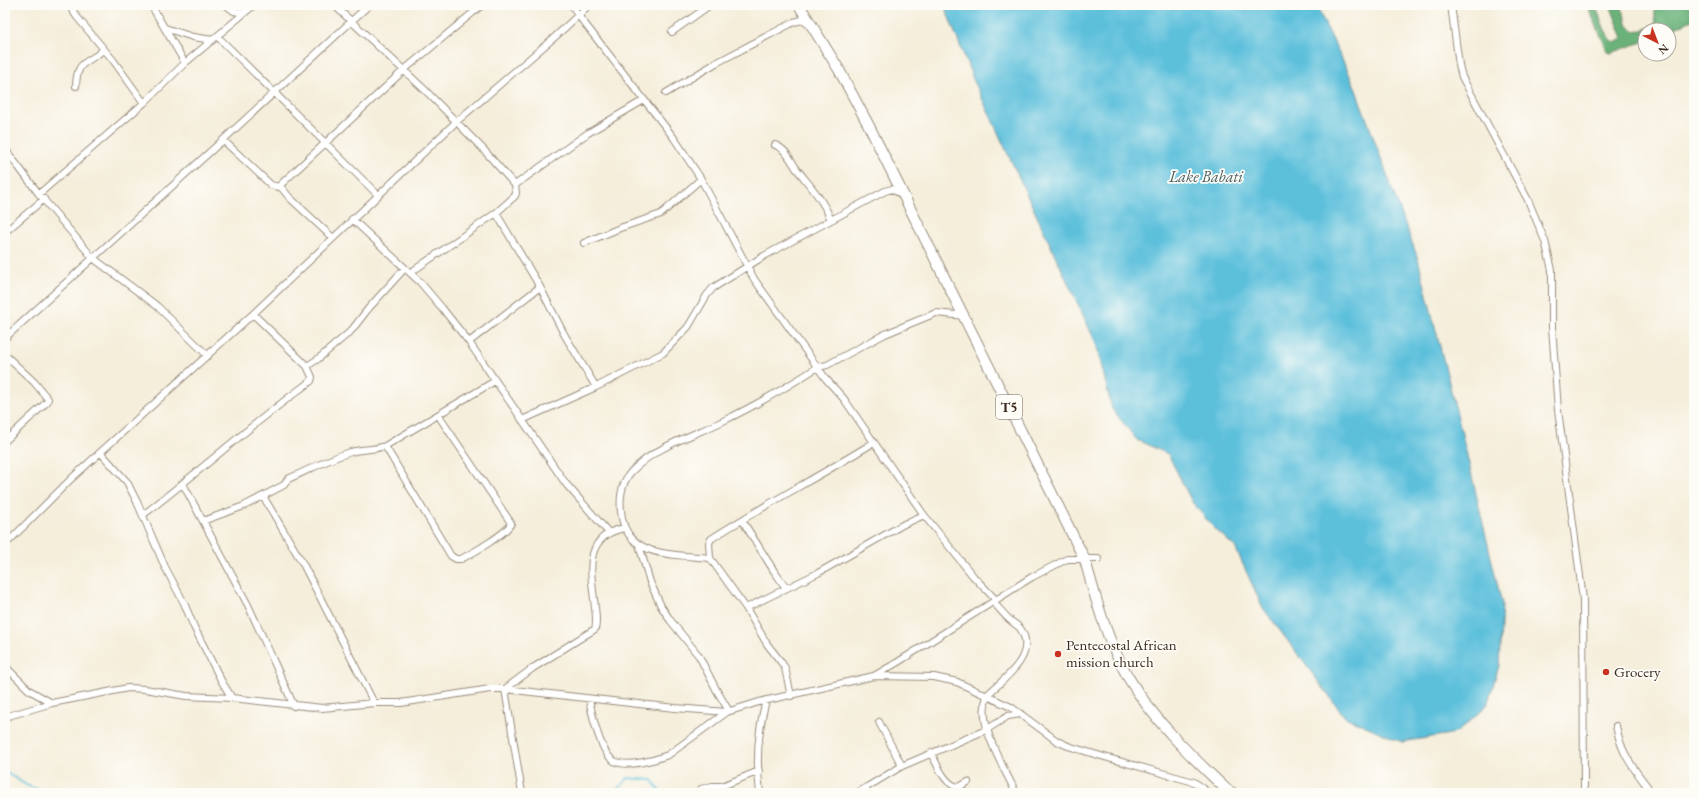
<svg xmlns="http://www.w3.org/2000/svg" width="1699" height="798" font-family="'EB Garamond',serif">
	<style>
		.forest { fill: #6ab27a; stroke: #526e4c }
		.water { fill: #5dc0db; stroke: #4c757c }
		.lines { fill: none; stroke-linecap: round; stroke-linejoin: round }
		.stream { stroke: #5dc0db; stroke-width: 2 }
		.minor-casing { stroke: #988c7c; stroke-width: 8 }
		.trunk-casing { stroke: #988c7c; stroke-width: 12 }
		.minor { stroke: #fff; stroke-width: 6 }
		.trunk { stroke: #fff; stroke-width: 10 }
		.poi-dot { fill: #c8321e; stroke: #fdfcf7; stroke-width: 1.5 }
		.labels { text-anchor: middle; stroke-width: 3.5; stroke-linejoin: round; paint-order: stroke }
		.shield { fill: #fdfcf7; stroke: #75695f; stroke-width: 1 }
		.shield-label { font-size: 14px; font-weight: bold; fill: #3b2a1e }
		.poi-label { font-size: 15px; fill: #3b2a1e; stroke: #fdfcf7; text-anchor: start }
		.water-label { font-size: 16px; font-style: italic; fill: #475e60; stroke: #fdfcf7 }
	</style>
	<rect width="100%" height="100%" fill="#fdfcf7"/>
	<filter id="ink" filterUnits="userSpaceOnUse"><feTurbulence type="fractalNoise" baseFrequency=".025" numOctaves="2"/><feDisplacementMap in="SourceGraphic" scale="8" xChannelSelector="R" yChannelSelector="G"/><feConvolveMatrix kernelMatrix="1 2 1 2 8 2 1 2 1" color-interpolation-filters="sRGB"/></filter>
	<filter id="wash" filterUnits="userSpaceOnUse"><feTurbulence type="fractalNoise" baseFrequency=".012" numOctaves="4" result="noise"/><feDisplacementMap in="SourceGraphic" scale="16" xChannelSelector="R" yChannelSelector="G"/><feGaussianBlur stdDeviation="0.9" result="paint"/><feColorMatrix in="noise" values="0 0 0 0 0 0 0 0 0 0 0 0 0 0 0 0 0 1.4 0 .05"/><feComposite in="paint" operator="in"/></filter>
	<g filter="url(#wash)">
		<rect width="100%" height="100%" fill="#f5eedb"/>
		<path class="forest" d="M 1587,5 L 1595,5 L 1605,30 L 1612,41 L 1618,42 L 1623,38 L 1610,5 L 1621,5 L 1628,26 L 1636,32 L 1651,27 L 1656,22 L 1653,5 L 1694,5 L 1694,19 L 1669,31 L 1645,30 L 1645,41 L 1611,53 L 1608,52 Z"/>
		<path class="water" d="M 944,5 L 1316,5 L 1353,82 L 1418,259 L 1461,430 L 1502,604 L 1499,666 L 1487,705 L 1456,733 L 1402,742 L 1345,717 L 1263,608 L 1235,547 L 1213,527 L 1192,502 L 1168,454 L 1137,440 L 1112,409 L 1096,343 L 974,81 Z"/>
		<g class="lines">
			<path class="stream" d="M 5,772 L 28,786 L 47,792 L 68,793
				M 615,793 L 628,778 L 652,780 L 659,790 L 659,793"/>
		</g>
	</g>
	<g filter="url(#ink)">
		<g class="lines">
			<g class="minor-casing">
				<path id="minor" d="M 69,5 L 77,17 L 113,60 L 144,103
					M 151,5 L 185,63
					M 226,5 L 234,11 L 244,13
					M 334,5 L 426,91 L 483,149 L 515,185 L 516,193 L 515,196 L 496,213 L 410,273
					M 572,5 L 578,15 L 674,138 L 701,179 L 754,279 L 826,379 L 844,399 L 924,515 L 973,576 L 996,600
					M 1451,5 L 1459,65 L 1462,77 L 1528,200 L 1545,241 L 1552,270 L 1552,327 L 1558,410 L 1583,599 L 1584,793
					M 165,28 L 193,37 L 213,40
					M 672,32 L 710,5
					M 217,36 L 378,195
					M 76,86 C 77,58 88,65 104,49
					M 666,93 L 716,63 L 794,22 L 802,20 L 808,24
					M 223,140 L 271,185 L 278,187 L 404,70 L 482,5
					M 775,145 C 785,148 790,159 796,168 C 809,185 823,199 831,220
					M 5,149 L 39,194 L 93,258 L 157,306 L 208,356
					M 515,185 L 588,133 L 644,100
					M 280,186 L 290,198 L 333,238
					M 39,194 L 144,103 L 185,63 L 254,5
					M 496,213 L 540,287 L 564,334 L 596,387
					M 352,219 L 420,282 L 442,308 L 469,342 L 566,484 L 609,533
					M 5,232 L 44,199
					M 584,243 L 620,228 L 661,214 L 701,179
					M 5,338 L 223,140 L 369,5
					M 469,342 L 540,287
					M 5,355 L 34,382 L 48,399 L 47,402 L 5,441
					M 307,366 L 318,359 L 351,331 L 368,309 L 405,268
					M 522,420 L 596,387 L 663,353 L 688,327 L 707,295 L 713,288 L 764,256 L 885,191 L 892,189 L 902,195
					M 385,446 L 451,556 L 456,559 L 461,559 C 471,554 508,533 511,523 L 438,415
					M 101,453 L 127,482 L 137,502 L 165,567 L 184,603 L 194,627 L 222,682 L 232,698
					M 183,484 L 248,605 L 294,706
					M 263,496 L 303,564 L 374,703
					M 143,515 C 200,471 253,423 311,381 L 312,377 L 307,366 L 253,314
					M 742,520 L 774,571 L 786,588
					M 203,521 L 244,506 L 284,485 L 288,479 C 309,470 330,458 351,452 C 362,449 374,450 385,446 L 495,381
					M 5,545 L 72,478 L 253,314 L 456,122 L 556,36 L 589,5
					M 639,545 L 650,582 L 661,606 L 670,620 L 699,656 L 717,691 L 729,711
					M 710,558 L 709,543 L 711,539 C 764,505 820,476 873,443
					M 746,608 L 818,573 L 904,524 L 924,515
					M 5,666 L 29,690 L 52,703
					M 874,676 L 934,677 L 957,682 L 1011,707 L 1057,741 L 1068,746 L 1101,756 L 1194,782 L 1203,788 L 1207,793
					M 791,696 L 785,668 L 781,662 L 767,644 L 746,608 L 710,558 C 678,554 630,559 622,518 C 619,503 620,484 631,472 C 657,445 691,437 723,421 C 757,405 787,387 818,367 L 827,365 L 885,334 L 936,313 L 965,316
					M 986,696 C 1003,679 1039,656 1020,628 C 1017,625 1013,623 1010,620 C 1004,615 999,608 993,602
					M 987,696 C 976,725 1004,767 1016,793
					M 589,699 C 592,714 600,753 614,761 C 627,768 655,760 668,755 L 727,712
					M 5,717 L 52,703 L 128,688 L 145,689 L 186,696 L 232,698 L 322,708 L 374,703 L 401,703 L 490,689 L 505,689 L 675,708 L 727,712 L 759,702 L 874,676 L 898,662 L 1032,577 L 1067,559 L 1098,559
					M 879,722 L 902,766
					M 1616,726 C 1622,757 1634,768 1652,793
					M 931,753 C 937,764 945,786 959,787 L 968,782
					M 701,789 L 712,786 L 722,786 L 759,771
					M 522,793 L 505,689 L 533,668 L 595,629 C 597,623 596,615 595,608 C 592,576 580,537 624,528
					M 760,793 C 756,763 758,730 766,700
					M 857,793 L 902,766 L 986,730 L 1008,716 L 1021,714"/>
			</g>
			<g class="trunk-casing">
				<path id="trunk" d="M 799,5 L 838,68 L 869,126 L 1085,560 C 1096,600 1107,641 1128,677 C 1154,721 1191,756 1227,790 L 1233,793"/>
			</g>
			<use href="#minor" class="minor"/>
			<use href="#trunk" class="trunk"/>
		</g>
	</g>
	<g class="poi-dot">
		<circle cx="1058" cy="654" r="4"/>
		<circle cx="1606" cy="672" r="4"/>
	</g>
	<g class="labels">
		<rect class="shield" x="996" y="395" width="26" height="24" rx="3"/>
		<g class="shield-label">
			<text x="1009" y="412">T5</text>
		</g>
		<g class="poi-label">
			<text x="1066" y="650">Pentecostal African<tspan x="1066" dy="17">mission church</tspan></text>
			<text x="1614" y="677">Grocery</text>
		</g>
		<g class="water-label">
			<text x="1206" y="182">Lake Babati</text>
		</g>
	</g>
	<rect width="1699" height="798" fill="none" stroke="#fdfcf7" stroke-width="20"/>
	<g transform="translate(1657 42) rotate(138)"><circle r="19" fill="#fdfcf7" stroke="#afa8a0"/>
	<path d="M0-3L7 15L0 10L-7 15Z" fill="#c8321e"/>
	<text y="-6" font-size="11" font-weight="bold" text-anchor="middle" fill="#3b2a1e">N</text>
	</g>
</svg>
